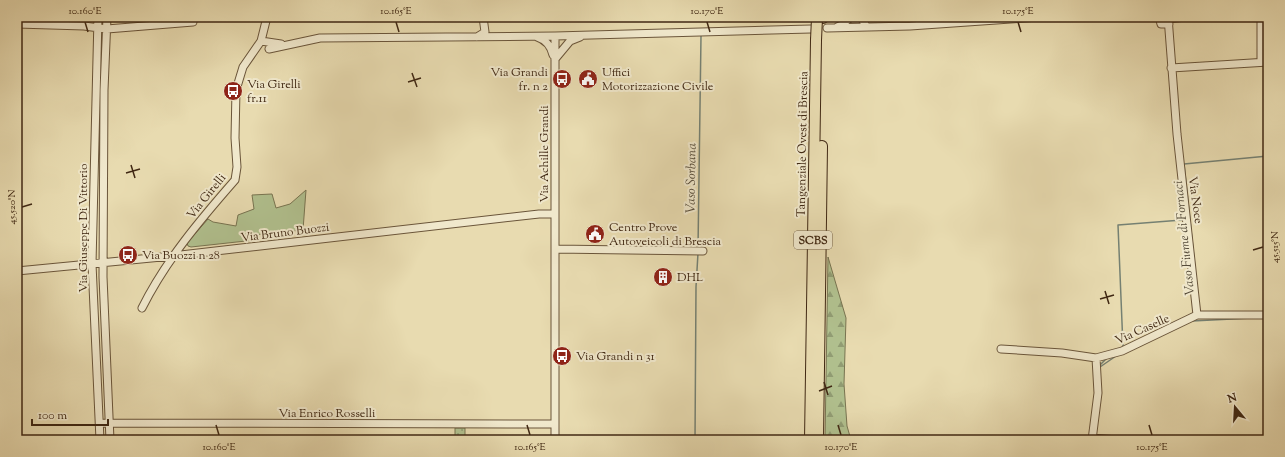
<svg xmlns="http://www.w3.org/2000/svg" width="1285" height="457" font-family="'Sorts Mill Goudy',serif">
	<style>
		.green { fill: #b1c18f; stroke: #787451 }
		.forest { fill: url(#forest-firs); stroke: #787451 }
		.park { fill: url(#park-dots); stroke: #787451 }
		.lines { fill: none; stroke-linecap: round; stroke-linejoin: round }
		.stream { stroke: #758072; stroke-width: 1.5 }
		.minor-casing { stroke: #6a553a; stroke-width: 9 }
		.highway-casing { stroke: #402813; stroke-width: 12 }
		.minor { stroke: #f0e8cc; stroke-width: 7 }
		.highway { stroke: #e8dbb0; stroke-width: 10 }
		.highway-bridge-casing { stroke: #402813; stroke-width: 12; stroke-linecap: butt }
		.highway-bridge { stroke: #e8dbb0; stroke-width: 10 }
		.ticks { fill: none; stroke: #402813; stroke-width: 1.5 }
		.labels { text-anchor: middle; stroke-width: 4; stroke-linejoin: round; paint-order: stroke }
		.shield { fill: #f0e8cc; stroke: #75624a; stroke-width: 1 }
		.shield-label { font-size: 11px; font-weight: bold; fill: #402813 }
		.poi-label { font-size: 12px; fill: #402813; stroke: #f0e8cc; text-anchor: start }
		.street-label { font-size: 12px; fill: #402813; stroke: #f0e8cc }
		.water-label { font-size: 13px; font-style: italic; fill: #564c3a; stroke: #f0e8cc }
		.neatline { fill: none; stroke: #402813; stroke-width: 1.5 }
		.ticks-label { font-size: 10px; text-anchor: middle; fill: #402813 }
	</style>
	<defs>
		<pattern id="forest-firs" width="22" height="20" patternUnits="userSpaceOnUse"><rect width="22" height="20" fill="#b1c18f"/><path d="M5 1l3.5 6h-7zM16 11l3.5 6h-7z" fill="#919d74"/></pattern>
		<pattern id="park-dots" width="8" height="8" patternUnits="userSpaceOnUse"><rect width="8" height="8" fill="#b1c18f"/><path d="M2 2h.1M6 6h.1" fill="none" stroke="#919d74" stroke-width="1.8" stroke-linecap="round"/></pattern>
	</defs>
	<rect width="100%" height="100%" fill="#e8dbb0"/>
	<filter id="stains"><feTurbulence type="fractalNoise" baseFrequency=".005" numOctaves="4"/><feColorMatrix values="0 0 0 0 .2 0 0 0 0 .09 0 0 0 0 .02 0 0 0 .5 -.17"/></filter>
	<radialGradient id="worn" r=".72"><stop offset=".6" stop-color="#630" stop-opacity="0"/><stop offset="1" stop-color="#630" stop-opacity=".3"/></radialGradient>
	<path class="green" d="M 306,190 L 303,230 L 254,235 L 255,240 L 191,247 L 188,246 L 187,243 L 208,219 L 213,222 L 236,226 L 238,215 L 254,209 L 252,195 L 272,194 L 276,208 L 290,204 Z"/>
	<path class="forest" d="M 828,257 L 846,318 L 844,384 L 847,426 L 851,440 L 825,440 Z"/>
	<path class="park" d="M 455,428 L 465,428 L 465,440 L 455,440 Z"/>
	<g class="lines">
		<path class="stream" d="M 1181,205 L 1182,216
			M 698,248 L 701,36
			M 1195,268 L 1184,164 L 1268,156
			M 1192,321 L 1252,318
			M 1123,347 L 1118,225 L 1182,220
			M 1100,365 L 1107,358
			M 1100,367 L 1116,356
			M 695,440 L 696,287 L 698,253"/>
		<g class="minor-casing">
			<path id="minor" d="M 98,17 L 92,264 L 100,440
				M 107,17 L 104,90 L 103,277 L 110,440
				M 861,17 L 866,26
				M 1159,17 L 1161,24 L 1169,24
				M 1168,17 L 1177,134 L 1197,315 L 1268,315
				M 1261,17 L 1261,62
				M 1168,19 L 1185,17
				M 17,24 L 84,26 L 107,29 L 193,22
				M 837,27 L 842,25 L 851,17
				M 827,28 L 910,26 L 1039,17
				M 555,36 L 555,440
				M 477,37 L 485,32 L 483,17
				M 537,37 C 546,40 551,46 553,55
				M 261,41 L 267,17
				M 269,49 L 320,38 L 555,36 L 811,29
				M 555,59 L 570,41 L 580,37
				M 1171,68 L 1268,62
				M 555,249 L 703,251
				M 17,271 L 172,256 L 539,214 L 555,214
				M 142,308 C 166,260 200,220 235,180 L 237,167 L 235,138 L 236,90 L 243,67 L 261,41 L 281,44
				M 1001,349 L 1062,353 L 1096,358 L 1122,351 L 1197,315
				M 100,423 L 555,424
				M 1092,438 L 1118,440
				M 1092,440 L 1098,393 L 1096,358"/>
		</g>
		<g class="highway-casing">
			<path id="highway" d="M 823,18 L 823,17
				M 810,440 L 816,40
				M 818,440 L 822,146"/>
		</g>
		<use href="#minor" class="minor"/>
		<use href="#highway" class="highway"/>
		<g class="highway-bridge-casing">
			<path id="highway-bridge" d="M 816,40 L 817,18"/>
		</g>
		<use href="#highway-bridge" class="highway-bridge"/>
	</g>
	<path class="ticks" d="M 85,22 L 88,32M 396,22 L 399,32M 707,22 L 710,32M 1018,22 L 1021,32M 412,73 L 417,87M 408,82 L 421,78M 131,165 L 135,178M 126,173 L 140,169M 22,207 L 32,204M 1253,250 L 1263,247M 1105,291 L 1109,304M 1100,299 L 1114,295M 824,382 L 828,395M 819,391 L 832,386M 216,425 L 219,435M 527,425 L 530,435M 838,425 L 841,435M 1149,425 L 1152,435"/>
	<defs>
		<g id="bus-disc" transform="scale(1)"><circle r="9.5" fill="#8f2418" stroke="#f0e8cc"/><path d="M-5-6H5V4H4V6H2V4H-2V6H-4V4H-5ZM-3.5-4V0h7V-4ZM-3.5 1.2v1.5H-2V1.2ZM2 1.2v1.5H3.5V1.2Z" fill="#fff"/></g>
		<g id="civic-disc" transform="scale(1)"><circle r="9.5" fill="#8f2418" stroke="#f0e8cc"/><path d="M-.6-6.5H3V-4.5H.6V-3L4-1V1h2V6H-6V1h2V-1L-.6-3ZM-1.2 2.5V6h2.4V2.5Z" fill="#fff"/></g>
		<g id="building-disc" transform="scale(1)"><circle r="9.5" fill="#8f2418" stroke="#f0e8cc"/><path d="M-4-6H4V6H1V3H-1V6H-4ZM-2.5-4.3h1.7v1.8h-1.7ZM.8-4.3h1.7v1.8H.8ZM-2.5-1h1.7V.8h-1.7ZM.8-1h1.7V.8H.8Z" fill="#fff"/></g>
	</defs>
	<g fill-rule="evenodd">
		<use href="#bus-disc" x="562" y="79"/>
		<use href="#civic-disc" x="588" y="79"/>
		<use href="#bus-disc" x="233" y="91"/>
		<use href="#civic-disc" x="595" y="234"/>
		<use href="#bus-disc" x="128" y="255"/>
		<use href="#building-disc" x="663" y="277"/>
		<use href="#bus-disc" x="562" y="356"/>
	</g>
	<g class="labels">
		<rect class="shield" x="794" y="231" width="38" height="18" rx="3"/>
		<g class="shield-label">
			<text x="813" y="244">SCBS</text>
		</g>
		<g class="poi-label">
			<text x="548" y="76" text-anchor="end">Via Grandi<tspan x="548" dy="14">fr. n 2</tspan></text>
			<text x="602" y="76">Uffici<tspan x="602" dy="14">Motorizzazione Civile</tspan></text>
			<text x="247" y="88">Via Girelli<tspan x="247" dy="14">fr.11</tspan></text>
			<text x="609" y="231">Centro Prove<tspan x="609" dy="14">Autoveicoli di Brescia</tspan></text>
			<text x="142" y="259">Via Buozzi n 28</text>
			<text x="677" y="281">DHL</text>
			<text x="576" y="360">Via Grandi n 31</text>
		</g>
		<g class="street-label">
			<text transform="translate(802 144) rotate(-89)" y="4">Tangenziale Ovest di Brescia</text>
			<text transform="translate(544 154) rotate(-90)" y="4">Via Achille Grandi</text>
			<text transform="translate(206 196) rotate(-51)" y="4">Via Girelli</text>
			<text transform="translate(1196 200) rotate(82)" y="4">Via Noce</text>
			<text transform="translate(83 228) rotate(-90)" y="4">Via Giuseppe Di Vittorio</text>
			<text transform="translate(285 232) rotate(-7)" y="4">Via Bruno Buozzi</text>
			<text transform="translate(1142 329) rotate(-24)" y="4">Via Caselle</text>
			<text x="327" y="417">Via Enrico Rosselli</text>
		</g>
		<g class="water-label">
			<text transform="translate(690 178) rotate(-89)" y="5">Vaso Sorbana</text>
			<text transform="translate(1183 238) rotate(-96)" y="5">Vaso Fiume di Fornaci</text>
		</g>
	</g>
	<rect width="1285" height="457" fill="none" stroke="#e8dbb0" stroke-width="44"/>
	<g transform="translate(1235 407) rotate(342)" stroke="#f0e8cc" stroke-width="3" paint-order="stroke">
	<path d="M0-3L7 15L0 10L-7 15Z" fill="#402813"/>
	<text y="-6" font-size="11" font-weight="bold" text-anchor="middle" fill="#402813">N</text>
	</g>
	<path d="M32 419v6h76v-6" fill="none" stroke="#402813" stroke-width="2"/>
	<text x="38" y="419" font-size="12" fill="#402813" stroke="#f0e8cc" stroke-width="3" paint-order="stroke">100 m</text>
	<rect x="22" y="22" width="1241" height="413" class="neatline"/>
	<g class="ticks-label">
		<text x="85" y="14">10.160°E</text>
		<text x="396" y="14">10.165°E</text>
		<text x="707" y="14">10.170°E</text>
		<text x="1018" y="14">10.175°E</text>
		<text transform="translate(11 207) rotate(-90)" y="4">45.520°N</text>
		<text transform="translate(1274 247) rotate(-90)" y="4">45.515°N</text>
		<text x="219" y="450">10.160°E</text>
		<text x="530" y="450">10.165°E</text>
		<text x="841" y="450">10.170°E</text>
		<text x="1152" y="450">10.175°E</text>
	</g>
	<rect width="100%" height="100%" filter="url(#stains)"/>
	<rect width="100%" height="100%" fill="url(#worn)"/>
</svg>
